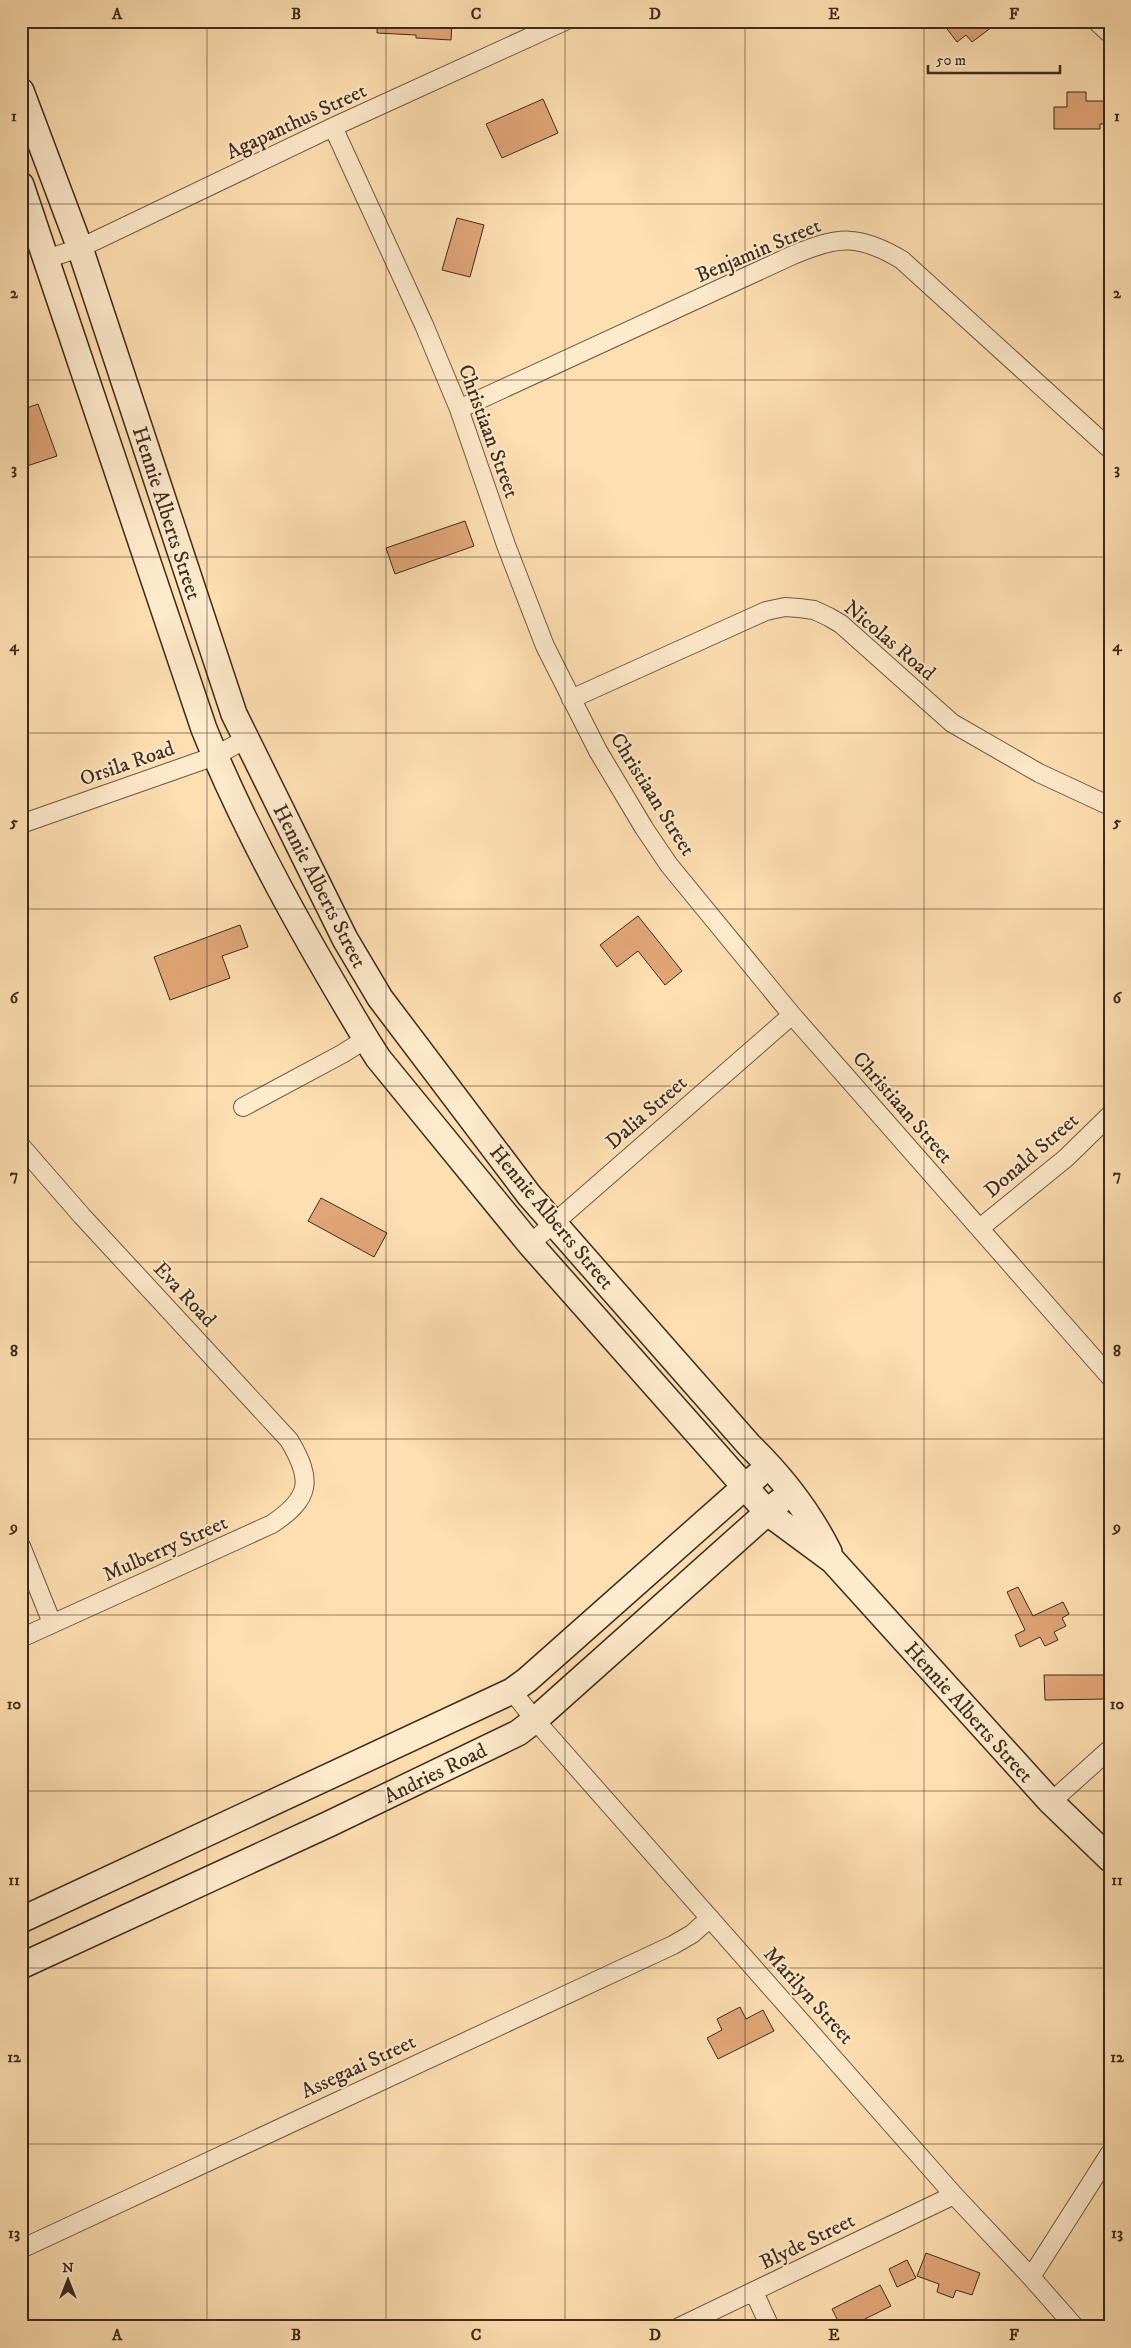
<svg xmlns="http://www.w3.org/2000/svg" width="1131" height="2348" font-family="'IM FELL DW Pica',serif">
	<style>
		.building { fill: #e1a678; stroke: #3c2b1e }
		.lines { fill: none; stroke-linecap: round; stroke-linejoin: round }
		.street-casing { stroke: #6c5843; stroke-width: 20 }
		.secondary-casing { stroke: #3c2b1e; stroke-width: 28 }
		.street { stroke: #feeacc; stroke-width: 18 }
		.secondary { stroke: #feeacc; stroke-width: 25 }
		.grid { fill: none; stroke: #3c2b1e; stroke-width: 1; stroke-opacity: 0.55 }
		.labels { text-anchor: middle; stroke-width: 4; stroke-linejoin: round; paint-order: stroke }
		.street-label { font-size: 21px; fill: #3c2b1e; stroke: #feeacc }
		.neatline { fill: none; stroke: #3c2b1e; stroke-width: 2 }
		.grid-label { font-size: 16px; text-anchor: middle; font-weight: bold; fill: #3c2b1e }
	</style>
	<rect width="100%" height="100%" fill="#fedfb1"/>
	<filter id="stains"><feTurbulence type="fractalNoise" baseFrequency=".004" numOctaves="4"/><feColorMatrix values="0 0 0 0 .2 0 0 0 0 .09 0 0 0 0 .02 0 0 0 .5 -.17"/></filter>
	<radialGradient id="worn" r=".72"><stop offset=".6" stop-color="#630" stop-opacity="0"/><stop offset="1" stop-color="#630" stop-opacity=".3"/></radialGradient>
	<path class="building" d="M 377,21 L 452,21 L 451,40 L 416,38 L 416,35 L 377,33 Z
		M 941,21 L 1000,21 L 972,42 L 966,35 L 957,42 Z
		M 1067,92 L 1086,92 L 1086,101 L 1110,101 L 1110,124 L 1100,124 L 1100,129 L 1054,129 L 1054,107 L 1067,107 Z
		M 543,99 L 558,133 L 502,158 L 486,124 Z
		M 457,218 L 484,225 L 470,277 L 442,270 Z
		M 38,404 L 57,456 L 21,468 L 21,410 Z
		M 465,521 L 474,546 L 395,574 L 386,548 Z
		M 638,916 L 682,971 L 665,985 L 638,951 L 617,967 L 600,945 Z
		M 240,925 L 248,947 L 222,956 L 230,978 L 170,1000 L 154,957 Z
		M 321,1198 L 387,1233 L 374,1257 L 308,1221 Z
		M 1018,1587 L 1033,1616 L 1063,1602 L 1069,1614 L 1062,1618 L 1066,1626 L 1054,1632 L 1058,1640 L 1045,1646 L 1040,1637 L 1020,1647 L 1015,1635 L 1025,1630 L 1007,1592 Z
		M 1044,1675 L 1107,1675 L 1107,1699 L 1045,1700 Z
		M 740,2007 L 746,2019 L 763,2010 L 774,2031 L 718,2059 L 707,2038 L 722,2030 L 717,2019 Z
		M 926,2253 L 980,2273 L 972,2295 L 956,2290 L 953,2298 L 937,2292 L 939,2284 L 917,2276 Z
		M 907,2260 L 916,2278 L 897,2287 L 889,2269 Z
		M 880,2285 L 891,2306 L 849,2327 L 841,2327 L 832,2309 Z"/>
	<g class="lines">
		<g class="street-casing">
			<path id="street" d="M 1096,21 L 1110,34
				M 333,127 L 424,325 L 459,409 L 506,545 L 545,646 L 598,751 L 644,828 L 669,865 L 792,1015 L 1110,1377
				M 46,259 L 80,248 L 333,127 L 565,21
				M 459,409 L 793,255 C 838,236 859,234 902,260 L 1110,449
				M 571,699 L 766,611 L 785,607 L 799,608 L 814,610 L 829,617 L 841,624 L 952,723 L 1039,773 L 1110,806
				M 21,824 L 215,756 L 246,739
				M 243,1107 L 342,1054 L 366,1039
				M 21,1146 L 82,1216 L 289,1440 C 313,1480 311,1498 272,1524 L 21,1638
				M 980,1228 L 1066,1158 L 1110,1115
				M 530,1244 L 792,1015
				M 21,1546 L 52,1623
				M 512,1691 L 535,1720 L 954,2195 L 1031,2277 L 1075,2327
				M 1051,1802 L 1110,1749
				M 21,2249 L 673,1945 L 692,1934 L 710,1918
				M 1031,2277 L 1110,2153
				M 754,2292 L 770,2327
				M 679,2327 L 954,2195"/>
		</g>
		<g class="secondary-casing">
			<path id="secondary" d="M 21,91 L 80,248 L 234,714 L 345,939 L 380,998 L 529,1195 L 749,1445 C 781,1476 809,1512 829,1552
				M 21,185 L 204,729 C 248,837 306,939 366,1039 L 378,1058 L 530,1244 L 745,1487 L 768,1513 L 833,1561 L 1051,1802 L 1110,1859
				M 21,1920 L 512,1691 L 527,1680 L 757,1476
				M 21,1966 L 329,1824 L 518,1733 L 535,1720 L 779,1502"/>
		</g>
		<use href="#street" class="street"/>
		<use href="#secondary" class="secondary"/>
	</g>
	<path class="grid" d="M 207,21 L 207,2327M 386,21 L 386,2327M 565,21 L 565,2327M 745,21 L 745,2327M 924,21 L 924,2327M 21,204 L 1110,204M 21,380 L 1110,380M 21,557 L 1110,557M 21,733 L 1110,733M 21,909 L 1110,909M 21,1086 L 1110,1086M 21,1262 L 1110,1262M 21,1439 L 1110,1439M 21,1615 L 1110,1615M 21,1791 L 1110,1791M 21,1968 L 1110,1968M 21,2144 L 1110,2144"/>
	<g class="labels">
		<g class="street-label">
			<text transform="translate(296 121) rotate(-25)" y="7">Agapanthus Street</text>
			<text transform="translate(758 250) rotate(-23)" y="7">Benjamin Street</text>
			<text transform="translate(489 431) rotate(70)" y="7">Christiaan Street</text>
			<text transform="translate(167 513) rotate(72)" y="7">Hennie Alberts Street</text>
			<text transform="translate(890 640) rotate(40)" y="7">Nicolas Road</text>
			<text transform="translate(127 763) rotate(-19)" y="7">Orsila Road</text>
			<text transform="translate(653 794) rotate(58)" y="7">Christiaan Street</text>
			<text transform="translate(320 886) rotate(63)" y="7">Hennie Alberts Street</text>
			<text transform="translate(903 1107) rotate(49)" y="7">Christiaan Street</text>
			<text transform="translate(646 1112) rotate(-41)" y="7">Dalia Street</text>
			<text transform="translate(1031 1155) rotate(-41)" y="7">Donald Street</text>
			<text transform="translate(552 1217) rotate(50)" y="7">Hennie Alberts Street</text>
			<text transform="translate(185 1294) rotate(47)" y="7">Eva Road</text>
			<text transform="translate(165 1548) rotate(-24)" y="7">Mulberry Street</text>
			<text transform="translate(969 1712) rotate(48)" y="7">Hennie Alberts Street</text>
			<text transform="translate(435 1773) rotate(-26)" y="7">Andries Road</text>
			<text transform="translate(809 1995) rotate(48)" y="7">Marilyn Street</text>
			<text transform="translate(358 2066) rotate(-25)" y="7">Assegaai Street</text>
			<text transform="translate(807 2241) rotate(-26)" y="7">Blyde Street</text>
		</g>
	</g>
	<rect width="1131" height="2348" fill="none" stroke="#fedfb1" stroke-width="55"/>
	<g transform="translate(68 2280)" stroke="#feeacc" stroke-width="4" paint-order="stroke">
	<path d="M0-4L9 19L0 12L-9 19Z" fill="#3c2b1e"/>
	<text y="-8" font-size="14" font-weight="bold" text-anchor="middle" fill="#3c2b1e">N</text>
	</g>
	<path d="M928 65v8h132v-8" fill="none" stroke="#3c2b1e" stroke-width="2.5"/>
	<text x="936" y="65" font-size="15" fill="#3c2b1e" stroke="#feeacc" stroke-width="4" paint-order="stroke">50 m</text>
	<rect x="28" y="28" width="1076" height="2292" class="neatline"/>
	<g class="grid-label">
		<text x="117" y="19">A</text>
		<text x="296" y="19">B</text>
		<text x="476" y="19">C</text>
		<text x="655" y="19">D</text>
		<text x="834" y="19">E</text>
		<text x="1014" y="19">F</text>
		<text x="14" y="121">1</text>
		<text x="1117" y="121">1</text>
		<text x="14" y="298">2</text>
		<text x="1117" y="298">2</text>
		<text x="14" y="474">3</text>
		<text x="1117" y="474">3</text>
		<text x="14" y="651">4</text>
		<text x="1117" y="651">4</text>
		<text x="14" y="827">5</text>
		<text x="1117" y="827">5</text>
		<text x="14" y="1003">6</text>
		<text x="1117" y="1003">6</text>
		<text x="14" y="1180">7</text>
		<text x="1117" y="1180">7</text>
		<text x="14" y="1356">8</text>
		<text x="1117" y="1356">8</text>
		<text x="14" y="1532">9</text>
		<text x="1117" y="1532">9</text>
		<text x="14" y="1709">10</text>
		<text x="1117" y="1709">10</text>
		<text x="14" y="1885">11</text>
		<text x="1117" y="1885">11</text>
		<text x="14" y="2062">12</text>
		<text x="1117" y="2062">12</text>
		<text x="14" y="2238">13</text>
		<text x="1117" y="2238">13</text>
		<text x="117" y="2340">A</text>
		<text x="296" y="2340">B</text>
		<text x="476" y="2340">C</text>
		<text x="655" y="2340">D</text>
		<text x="834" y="2340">E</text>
		<text x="1014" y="2340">F</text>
	</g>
	<rect width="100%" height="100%" filter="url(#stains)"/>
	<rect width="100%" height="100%" fill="url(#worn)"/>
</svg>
